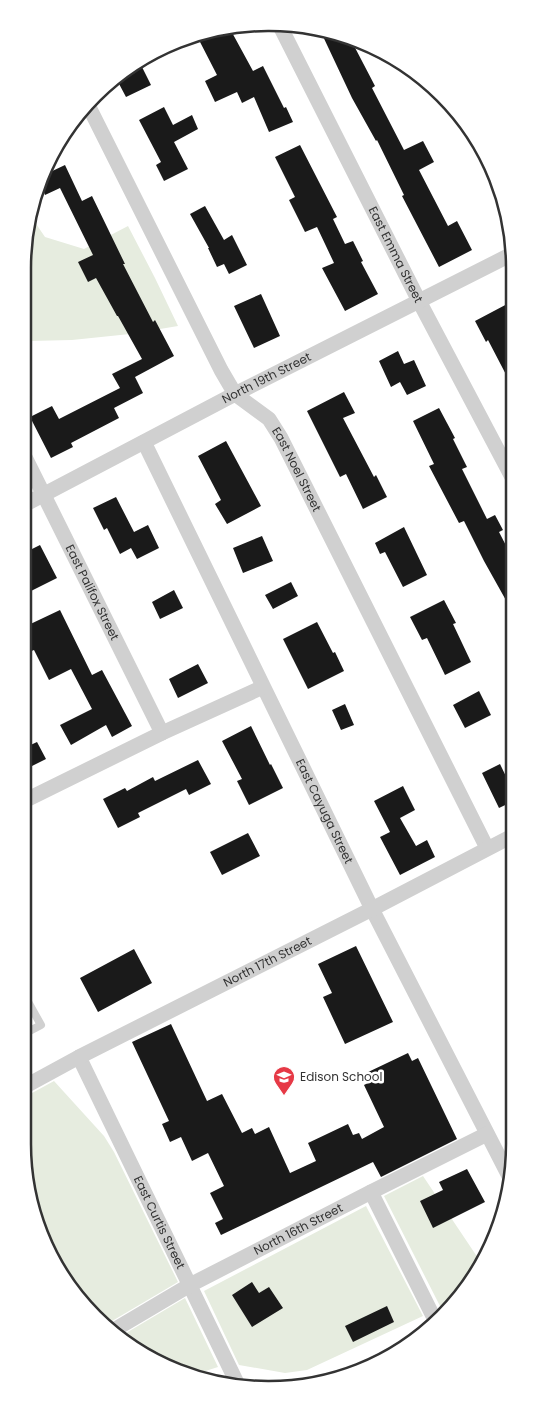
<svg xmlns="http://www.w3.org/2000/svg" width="537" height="1412" font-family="Poppins,sans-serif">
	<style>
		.green { fill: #e6ecdf }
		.building { fill: #1a1a1a }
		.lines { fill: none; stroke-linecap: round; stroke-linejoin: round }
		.service { stroke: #d0d0d0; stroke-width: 8 }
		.minor { stroke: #d0d0d0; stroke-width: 15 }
		.labels { text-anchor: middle; stroke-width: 5; stroke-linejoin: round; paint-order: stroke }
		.street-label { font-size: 12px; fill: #333; stroke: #fff }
		.poi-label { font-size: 12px; fill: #333; stroke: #fff; text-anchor: start }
		.rim { fill: none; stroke: #333; stroke-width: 2.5 }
	</style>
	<rect width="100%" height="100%" fill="#fff"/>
	<path class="green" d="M 30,215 L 45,237 L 84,249 L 128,226 L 155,278 L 178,326 L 130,334 L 72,340 L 29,341 L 23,348 L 22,269 Z
		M 54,1081 L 104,1136 L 114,1152 L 178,1282 L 107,1324 L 83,1305 L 36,1223 L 23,1143 L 23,1098 Z
		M 423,1176 L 480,1261 L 464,1293 L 454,1302 L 441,1308 L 384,1196 Z
		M 366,1206 L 423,1316 L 307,1370 L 285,1373 L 239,1365 L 204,1291 Z
		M 185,1298 L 218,1367 L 196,1374 L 146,1357 L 121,1336 Z"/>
	<path class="building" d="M 229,27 L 253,71 L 263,66 L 284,108 L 286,107 L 293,122 L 269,132 L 254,97 L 242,103 L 237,92 L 215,102 L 205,81 L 217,75 L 199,40 L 214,32 Z
		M 320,30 L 332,31 L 351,40 L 375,86 L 372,88 L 404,150 L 423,141 L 434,162 L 419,170 L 448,226 L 457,221 L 472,250 L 439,267 L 402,196 L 404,195 L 377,140 L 376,141 L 352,98 Z
		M 142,67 L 151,85 L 126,97 L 117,80 Z
		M 164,107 L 173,125 L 192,115 L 198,129 L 174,142 L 188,169 L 164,181 L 156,165 L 161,162 L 139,120 Z
		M 300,145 L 337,217 L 333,219 L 345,244 L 353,241 L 363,261 L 361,262 L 378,294 L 345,311 L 322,268 L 334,263 L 317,227 L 305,232 L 289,200 L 295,197 L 275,157 Z
		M 65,165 L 82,201 L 92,196 L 125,264 L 123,264 L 153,322 L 155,320 L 174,356 L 135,377 L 143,393 L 114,408 L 119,418 L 71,443 L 73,447 L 51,458 L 30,417 L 52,406 L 59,419 L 120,388 L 112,374 L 142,359 L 118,316 L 117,316 L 96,278 L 88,282 L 78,262 L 93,255 L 60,188 L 45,195 L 41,185 L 46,174 Z
		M 205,206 L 224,240 L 232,235 L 247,265 L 229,274 L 224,264 L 217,267 L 208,248 L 209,248 L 190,214 Z
		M 261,294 L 280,336 L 254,348 L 234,306 Z
		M 513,301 L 513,388 L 488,340 L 486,342 L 475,321 Z
		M 398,351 L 404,364 L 414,360 L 426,386 L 407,395 L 400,382 L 391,387 L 379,361 Z
		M 344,392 L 355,413 L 343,418 L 374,477 L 376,475 L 387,497 L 363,509 L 346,474 L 340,477 L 307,411 Z
		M 439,408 L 455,438 L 453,439 L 467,467 L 462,469 L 487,519 L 495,515 L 503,530 L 499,532 L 513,559 L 513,613 L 484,561 L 464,521 L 459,523 L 429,466 L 434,464 L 413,421 Z
		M 226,441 L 261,506 L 227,524 L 215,504 L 221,500 L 198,456 Z
		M 116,497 L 134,532 L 148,525 L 159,548 L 137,559 L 131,548 L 120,554 L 107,528 L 104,530 L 93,508 Z
		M 404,527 L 427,575 L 403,587 L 385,552 L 380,554 L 375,543 Z
		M 262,536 L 273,561 L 243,573 L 233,548 Z
		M 40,545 L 57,578 L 29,592 L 22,580 L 22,554 Z
		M 291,582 L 298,596 L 273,609 L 265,595 Z
		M 174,590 L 183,608 L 160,619 L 152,602 Z
		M 444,600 L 456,623 L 453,624 L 471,662 L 445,675 L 427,638 L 422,640 L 410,617 Z
		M 60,610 L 92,675 L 102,670 L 132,726 L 112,737 L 106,725 L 71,745 L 60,725 L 92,709 L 71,669 L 49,680 L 34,650 L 29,652 L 22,638 L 22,628 Z
		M 317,622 L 333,653 L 335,652 L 344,671 L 308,689 L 283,639 Z
		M 198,664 L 208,683 L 178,698 L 169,679 Z
		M 479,691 L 491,715 L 465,728 L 453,705 Z
		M 345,704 L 354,725 L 341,730 L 332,710 Z
		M 251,726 L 270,765 L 271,764 L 283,788 L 249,805 L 237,781 L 242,779 L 222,741 Z
		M 37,742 L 46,759 L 22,771 L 22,749 Z
		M 198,760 L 211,784 L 189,795 L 186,789 L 138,813 L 140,817 L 118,828 L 103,799 L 125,788 L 127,791 L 153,777 L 155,781 Z
		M 500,764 L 514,793 L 514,801 L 499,808 L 482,773 Z
		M 403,786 L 415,810 L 400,818 L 416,846 L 427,840 L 435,857 L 400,875 L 380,837 L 390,832 L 374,801 Z
		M 248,833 L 260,856 L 222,875 L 210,852 Z
		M 356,946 L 393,1022 L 345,1044 L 323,997 L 332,993 L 318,964 Z
		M 134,949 L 152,983 L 98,1012 L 80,978 Z
		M 171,1024 L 207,1101 L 222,1094 L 242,1133 L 252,1128 L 255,1134 L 269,1127 L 290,1173 L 316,1161 L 308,1143 L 348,1124 L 353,1135 L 359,1133 L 362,1139 L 384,1127 L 364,1085 L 368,1083 L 364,1074 L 408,1053 L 412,1061 L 418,1058 L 457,1139 L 381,1177 L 373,1162 L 221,1235 L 215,1223 L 223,1219 L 210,1193 L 224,1186 L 208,1153 L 192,1161 L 181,1137 L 170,1142 L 162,1124 L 169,1121 L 132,1042 Z
		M 467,1169 L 485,1202 L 433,1228 L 420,1201 L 443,1190 L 439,1182 Z
		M 252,1282 L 259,1293 L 269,1287 L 283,1308 L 252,1327 L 232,1295 Z
		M 387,1306 L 394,1322 L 353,1342 L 345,1326 Z"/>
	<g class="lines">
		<path class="service" d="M 22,991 L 41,1025 L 22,1035"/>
		<g class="minor">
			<path id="s1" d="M 281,28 L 419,301 L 513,479"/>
			<path id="s2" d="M 88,105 L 221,370 L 235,394 L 269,419 L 281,438 L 487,848"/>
			<path id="s3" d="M 144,442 L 372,909 L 510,1178"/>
			<path id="s4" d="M 22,451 L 162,733"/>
			<path id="s5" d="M 22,506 L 235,394 L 512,254"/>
			<path d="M 22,802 L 162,733 L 263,687"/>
			<path id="s6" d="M 79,1057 L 239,1387"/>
			<path id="s7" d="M 22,1088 L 79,1057 L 372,909 L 514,835"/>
			<path d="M 371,1192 L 435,1320"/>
			<path id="s8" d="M 114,1330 L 190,1285 L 371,1192 L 487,1134"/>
		</g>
	</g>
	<defs>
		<g id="school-pin" transform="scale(1.125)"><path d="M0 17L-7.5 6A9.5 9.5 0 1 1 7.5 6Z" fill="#e63946" stroke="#fff"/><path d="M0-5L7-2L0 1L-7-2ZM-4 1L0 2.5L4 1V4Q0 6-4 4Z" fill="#fff"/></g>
	</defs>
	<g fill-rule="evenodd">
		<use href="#school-pin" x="284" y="1077"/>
	</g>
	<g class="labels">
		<g class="street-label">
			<text dy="4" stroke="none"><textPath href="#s1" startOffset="254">East Emma Street</textPath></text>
			<text dy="4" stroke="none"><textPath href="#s5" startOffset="276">North 19th Street</textPath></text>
			<text dy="4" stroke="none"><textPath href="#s2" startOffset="424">East Noel Street</textPath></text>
			<text dy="4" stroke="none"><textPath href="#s4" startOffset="158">East Palifox Street</textPath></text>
			<text dy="4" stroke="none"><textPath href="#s3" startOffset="411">East Cayuga Street</textPath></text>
			<text dy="4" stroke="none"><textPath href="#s7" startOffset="276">North 17th Street</textPath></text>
			<text dy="4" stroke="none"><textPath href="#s6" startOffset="184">East Curtis Street</textPath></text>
			<text dy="4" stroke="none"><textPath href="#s8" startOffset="210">North 16th Street</textPath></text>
		</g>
		<g class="poi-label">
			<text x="300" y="1081">Edison School</text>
		</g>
	</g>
	<path d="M0 0H537V1412H0ZM268 31H269A237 237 0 0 1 506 268V1144A237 237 0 0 1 269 1381H268A237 237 0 0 1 31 1144V268A237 237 0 0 1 268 31Z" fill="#fff" fill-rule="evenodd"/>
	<path class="rim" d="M268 31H269A237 237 0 0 1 506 268V1144A237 237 0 0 1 269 1381H268A237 237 0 0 1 31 1144V268A237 237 0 0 1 268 31Z"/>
</svg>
